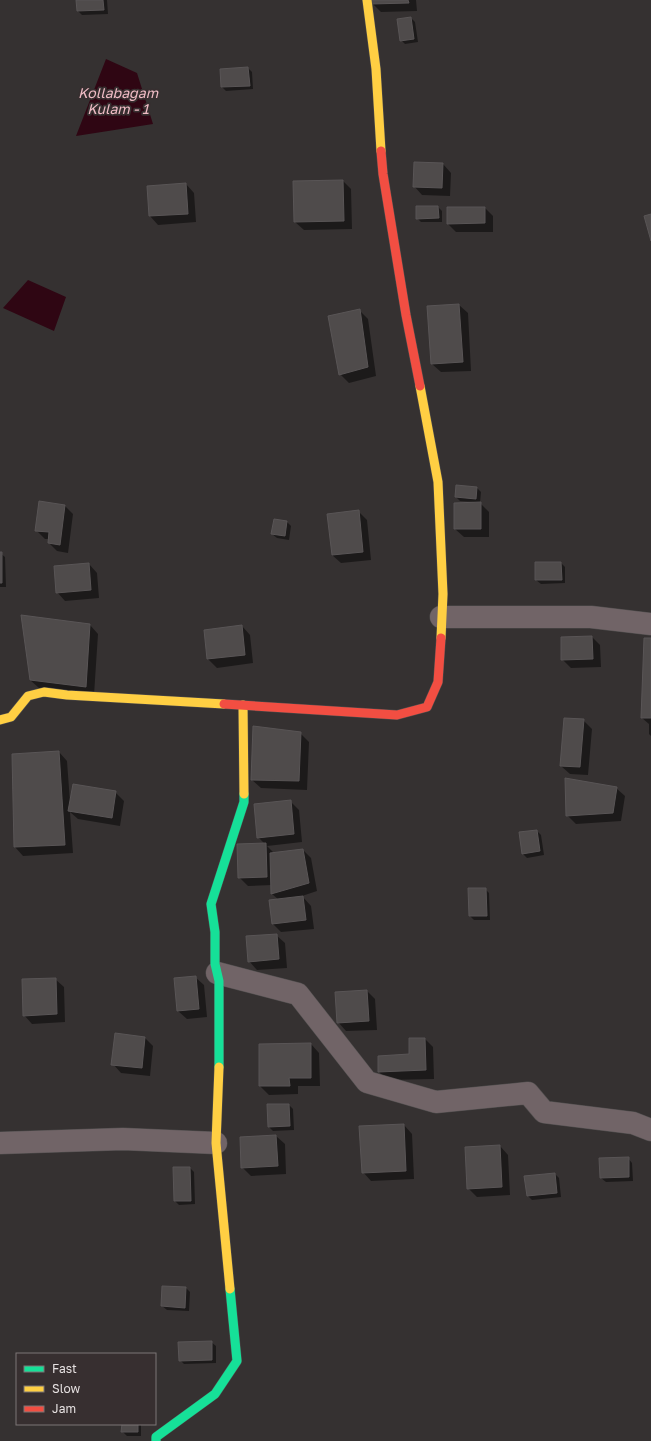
<svg xmlns="http://www.w3.org/2000/svg" width="651" height="1441" font-family="'Golos Text',sans-serif">
	<style>
		.water { fill: #2f0613 }
		.shadow { fill: #0007 }
		.building { fill: #4f4b4b; stroke: #595556 }
		.lines { fill: none; stroke-linecap: round; stroke-linejoin: round }
		.street-casing { stroke: #504e4e; stroke-width: 23 }
		.fast-casing { stroke: #504e4e; stroke-width: 10 }
		.slow-casing { stroke: #504e4e; stroke-width: 10 }
		.jam-casing { stroke: #504e4e; stroke-width: 10 }
		.street { stroke: #716467; stroke-width: 22 }
		.fast { stroke: #16e098; stroke-width: 9 }
		.slow { stroke: #ffcf43; stroke-width: 9 }
		.jam { stroke: #f24e42; stroke-width: 9 }
		.labels { text-anchor: middle; stroke-width: 3.5; stroke-linejoin: round; paint-order: stroke }
		.water-label { font-size: 14px; font-style: italic; fill: #f0bcc5; stroke: #372f30 }
	</style>
	<rect width="100%" height="100%" fill="#353131"/>
	<path class="water" d="M 106,59 L 137,73 L 153,124 L 76,136 Z
		M 28,280 L 66,297 L 54,331 L 3,308 Z"/>
	<path class="shadow" d="M 77,0 L 107,0 L 108,14 L 82,15 L 78,11 Z
		M 372,0 L 416,0 L 417,11 L 381,12 L 372,3 Z
		M 411,18 L 415,22 L 418,42 L 405,44 L 401,40 Z
		M 248,68 L 252,72 L 253,89 L 226,91 L 222,87 Z
		M 443,164 L 451,173 L 450,196 L 422,195 L 414,186 Z
		M 343,181 L 351,189 L 352,229 L 304,230 L 295,222 Z
		M 186,184 L 194,193 L 196,222 L 158,225 L 150,216 L 148,187 Z
		M 438,207 L 442,211 L 442,222 L 421,222 L 417,218 Z
		M 485,208 L 493,216 L 493,232 L 456,232 L 448,224 Z
		M 459,305 L 468,313 L 471,371 L 441,372 L 432,364 L 428,306 Z
		M 360,311 L 368,319 L 376,376 L 349,383 L 340,374 Z
		M 477,488 L 481,492 L 480,503 L 489,512 L 489,537 L 464,537 L 455,529 L 475,502 L 460,501 L 456,497 Z
		M 65,506 L 73,514 L 68,553 L 57,551 L 49,543 L 49,539 L 45,539 L 36,530 Z
		M 358,511 L 367,520 L 371,560 L 341,563 L 332,555 Z
		M 287,522 L 291,526 L 289,540 L 277,538 L 272,534 Z
		M 0,553 L 5,557 L 6,587 L 0,587 Z
		M 561,563 L 565,567 L 565,583 L 541,584 L 536,580 Z
		M 89,564 L 97,573 L 99,598 L 65,601 L 57,592 Z
		M 90,625 L 98,634 L 94,695 L 39,688 L 30,680 Z
		M 242,626 L 250,635 L 253,663 L 217,668 L 208,659 L 205,630 Z
		M 592,637 L 600,645 L 601,667 L 571,668 L 562,659 Z
		M 651,639 L 651,736 L 649,734 L 649,724 L 642,718 Z
		M 583,720 L 592,729 L 588,775 L 570,774 L 561,766 Z
		M 300,733 L 309,742 L 307,790 L 261,788 L 252,780 Z
		M 59,752 L 67,761 L 70,802 L 115,792 L 124,801 L 120,826 L 78,819 L 70,812 L 73,853 L 23,856 L 15,847 L 13,754 Z
		M 616,788 L 625,796 L 621,821 L 576,824 L 567,815 Z
		M 290,801 L 299,810 L 302,842 L 267,846 L 274,853 L 303,850 L 311,858 L 317,891 L 302,896 L 311,906 L 314,929 L 281,932 L 273,924 L 279,900 L 272,894 L 272,885 L 248,886 L 239,877 L 265,844 L 258,837 Z
		M 537,831 L 541,835 L 544,855 L 527,858 L 523,854 Z
		M 485,889 L 489,893 L 490,920 L 474,920 L 470,916 Z
		M 276,935 L 285,943 L 287,968 L 257,970 L 249,961 Z
		M 195,977 L 204,985 L 207,1017 L 187,1019 L 178,1011 Z
		M 55,979 L 64,987 L 65,1022 L 32,1024 L 24,1015 Z
		M 367,991 L 375,999 L 377,1030 L 346,1031 L 338,1022 Z
		M 145,1038 L 153,1046 L 150,1076 L 121,1073 L 113,1064 Z
		M 425,1039 L 433,1047 L 434,1079 L 387,1080 L 379,1072 L 410,1055 Z
		M 311,1044 L 319,1053 L 320,1086 L 298,1086 L 298,1094 L 269,1095 L 260,1086 L 260,1045 Z
		M 289,1105 L 293,1109 L 294,1130 L 273,1131 L 269,1127 Z
		M 404,1125 L 412,1134 L 414,1179 L 371,1181 L 363,1172 Z
		M 276,1136 L 285,1144 L 286,1174 L 251,1176 L 242,1167 L 241,1138 Z
		M 500,1146 L 508,1155 L 510,1195 L 477,1197 L 468,1188 Z
		M 628,1158 L 632,1163 L 633,1181 L 606,1182 L 601,1178 Z
		M 190,1168 L 194,1172 L 195,1204 L 179,1205 L 175,1201 Z
		M 555,1174 L 559,1178 L 561,1197 L 532,1200 L 528,1196 Z
		M 186,1288 L 190,1292 L 189,1311 L 167,1310 L 162,1306 Z
		M 211,1342 L 216,1346 L 216,1363 L 184,1364 L 180,1360 Z
		M 123,1424 L 141,1424 L 141,1436 L 127,1436 L 122,1431 Z"/>
	<path class="building" d="M 76,0 L 103,0 L 104,10 L 77,11 Z
		M 371,0 L 408,0 L 409,3 L 371,4 Z
		M 411,17 L 414,39 L 400,41 L 397,19 Z
		M 248,67 L 250,86 L 221,87 L 220,69 Z
		M 414,162 L 443,163 L 442,188 L 413,187 Z
		M 343,180 L 344,221 L 294,222 L 293,181 Z
		M 186,183 L 188,214 L 149,216 L 147,186 Z
		M 416,206 L 438,206 L 439,218 L 416,219 Z
		M 447,207 L 485,207 L 485,223 L 447,224 Z
		M 651,214 L 651,241 L 644,216 Z
		M 459,304 L 463,362 L 431,364 L 427,306 Z
		M 360,309 L 368,367 L 339,375 L 328,316 Z
		M 456,485 L 477,487 L 476,499 L 455,497 Z
		M 39,501 L 65,505 L 60,545 L 48,543 L 49,532 L 35,531 Z
		M 481,502 L 481,529 L 454,529 L 454,503 Z
		M 359,510 L 363,552 L 332,555 L 327,514 Z
		M 274,519 L 287,521 L 285,536 L 271,534 Z
		M 0,552 L 2,552 L 2,583 L 0,583 Z
		M 535,562 L 561,562 L 562,580 L 535,580 Z
		M 89,563 L 91,590 L 56,593 L 54,566 Z
		M 21,615 L 90,624 L 86,687 L 30,680 Z
		M 242,625 L 245,655 L 207,659 L 204,630 Z
		M 592,636 L 593,659 L 561,660 L 561,637 Z
		M 644,638 L 651,638 L 651,718 L 641,718 Z
		M 564,718 L 584,719 L 580,767 L 560,766 Z
		M 253,726 L 301,732 L 299,781 L 251,780 Z
		M 59,751 L 65,845 L 14,847 L 12,754 Z
		M 565,778 L 617,787 L 613,813 L 566,816 Z
		M 73,784 L 116,791 L 112,818 L 68,811 Z
		M 291,800 L 294,834 L 257,838 L 254,804 Z
		M 537,830 L 540,851 L 522,854 L 519,832 Z
		M 266,843 L 267,877 L 238,878 L 237,844 Z
		M 303,849 L 309,883 L 271,894 L 270,853 Z
		M 468,888 L 486,888 L 487,916 L 469,916 Z
		M 303,896 L 306,920 L 272,924 L 269,900 Z
		M 277,934 L 279,959 L 248,962 L 246,936 Z
		M 196,976 L 199,1009 L 177,1011 L 174,978 Z
		M 56,978 L 57,1014 L 23,1016 L 22,979 Z
		M 367,990 L 369,1021 L 337,1023 L 335,992 Z
		M 115,1033 L 145,1037 L 142,1068 L 111,1065 Z
		M 409,1038 L 425,1038 L 426,1070 L 378,1072 L 378,1056 L 409,1054 Z
		M 311,1043 L 311,1078 L 289,1078 L 290,1086 L 259,1086 L 259,1044 Z
		M 267,1104 L 289,1104 L 290,1126 L 268,1127 Z
		M 404,1124 L 406,1171 L 362,1173 L 359,1126 Z
		M 276,1135 L 278,1166 L 241,1168 L 240,1137 Z
		M 500,1145 L 502,1187 L 467,1189 L 465,1147 Z
		M 629,1157 L 629,1177 L 600,1178 L 599,1158 Z
		M 173,1167 L 190,1167 L 191,1201 L 174,1201 Z
		M 555,1173 L 557,1193 L 527,1196 L 524,1176 Z
		M 162,1286 L 186,1287 L 185,1308 L 161,1306 Z
		M 212,1341 L 212,1360 L 179,1361 L 178,1342 Z
		M 122,1424 L 138,1424 L 138,1432 L 121,1432 Z"/>
	<g class="lines">
		<g class="street-casing">
			<path id="street" d="M 441,617 L 591,617 L 651,624
				M 217,973 L 298,994 L 367,1082 L 436,1102 L 528,1093 L 544,1112 L 633,1123 L 651,1130
				M 0,1143 L 123,1139 L 216,1143"/>
		</g>
		<g class="fast-casing">
			<path id="fast" d="M 219,1067 L 219,981 L 215,964 L 215,932 L 211,904 L 244,802 L 244,794
				M 156,1441 L 156,1437 L 215,1394 L 237,1361 L 230,1289"/>
		</g>
		<g class="slow-casing">
			<path id="slow" d="M 367,0 L 376,69 L 381,151
				M 420,386 L 438,482 L 443,594 L 441,638
				M 243,705 L 244,794
				M 0,720 L 11,717 L 28,696 L 44,692 L 67,695 L 224,704
				M 219,1067 L 216,1143 L 230,1289"/>
		</g>
		<g class="jam-casing">
			<path id="jam" d="M 381,151 L 383,174 L 406,315 L 420,386
				M 224,704 L 397,715 L 427,707 L 438,682 L 441,638"/>
		</g>
		<use href="#street" class="street"/>
		<use href="#fast" class="fast"/>
		<use href="#slow" class="slow"/>
		<use href="#jam" class="jam"/>
	</g>
	<g class="labels">
		<g class="water-label">
			<text x="118" y="98">Kollabagam<tspan x="118" dy="16">Kulam - 1</tspan></text>
		</g>
	</g>
	<rect x="16" y="1353" width="140" height="72" fill="#372f30" stroke="#7d7676"/>
	<rect x="24" y="1366" width="20" height="6" fill="#16e098" stroke="#7d7676"/>
	<text x="52" y="1373" font-size="12" fill="#e5e0e0">Fast</text>
	<rect x="24" y="1386" width="20" height="6" fill="#ffcf43" stroke="#7d7676"/>
	<text x="52" y="1393" font-size="12" fill="#e5e0e0">Slow</text>
	<rect x="24" y="1406" width="20" height="6" fill="#f24e42" stroke="#7d7676"/>
	<text x="52" y="1413" font-size="12" fill="#e5e0e0">Jam</text>
</svg>
